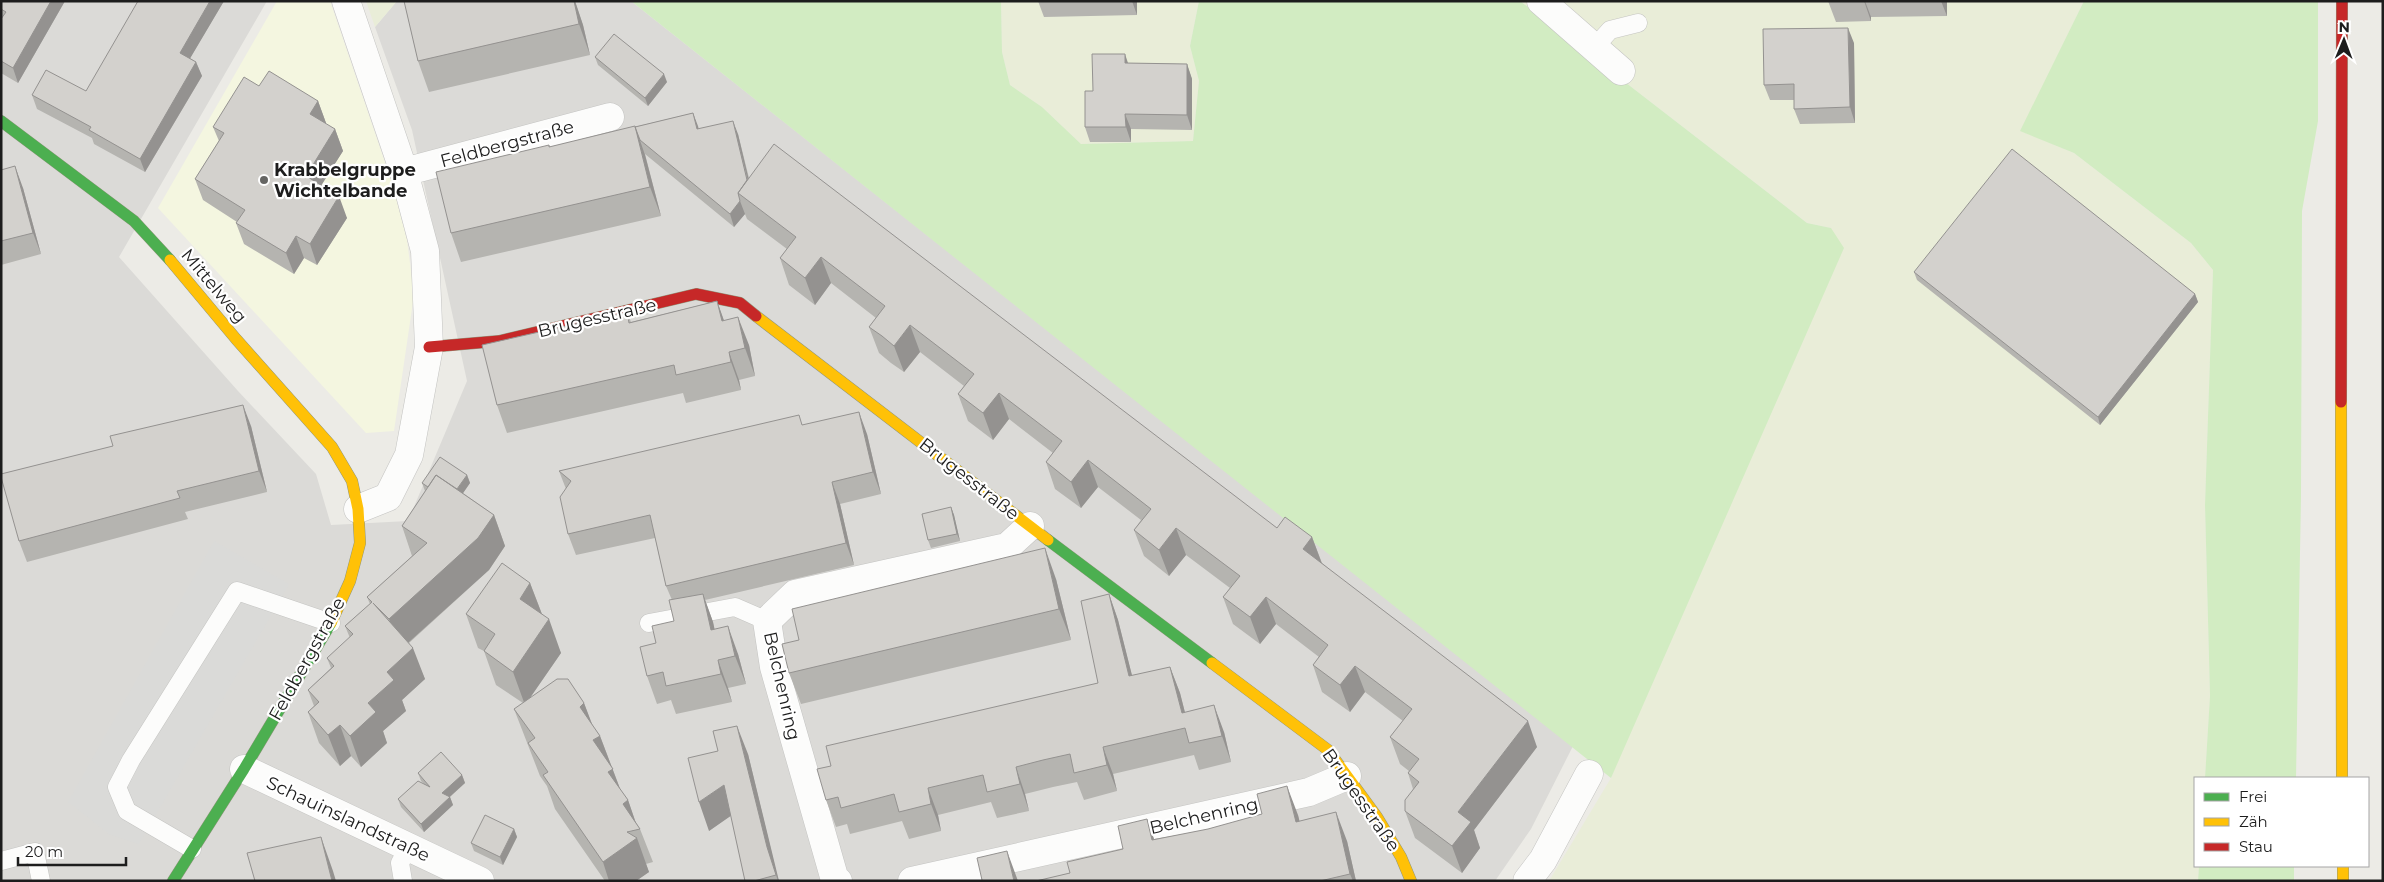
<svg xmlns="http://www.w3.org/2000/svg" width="2384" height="882" font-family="Montserrat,sans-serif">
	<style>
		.residential { fill: #dbdad7 }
		.education { fill: #f4f6e0 }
		.farmland { fill: #e9edd8 }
		.grass { fill: #d2ecc2 }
		.parking { fill: #dadad8 }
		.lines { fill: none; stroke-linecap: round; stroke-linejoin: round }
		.lane-casing { stroke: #c4c4c2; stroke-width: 19 }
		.street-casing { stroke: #c4c4c2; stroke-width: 29 }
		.fast-casing { stroke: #91977d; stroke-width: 12 }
		.slow-casing { stroke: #91977d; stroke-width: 12 }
		.jam-casing { stroke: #91977d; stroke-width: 12 }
		.lane { stroke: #fcfcfb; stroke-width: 18 }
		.street { stroke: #fcfcfb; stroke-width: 28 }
		.fast { stroke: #4caf50; stroke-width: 11 }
		.slow { stroke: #ffc107; stroke-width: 11 }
		.jam { stroke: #c62828; stroke-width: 11 }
		.wall { fill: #b5b4b0 }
		.shaded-wall { fill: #949290 }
		.building { fill: #d3d1cd; stroke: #949290 }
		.poi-dot { fill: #656563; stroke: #fff; stroke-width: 2 }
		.labels { text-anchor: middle; stroke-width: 4.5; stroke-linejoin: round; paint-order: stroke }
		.street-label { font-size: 18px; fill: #1d1d1d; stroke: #fff }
		.poi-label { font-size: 18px; font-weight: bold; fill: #1d1d1d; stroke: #fff; text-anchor: start }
	</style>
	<rect width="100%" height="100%" fill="#ecebe6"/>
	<path class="residential" d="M 1,1 L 267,1 L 119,257 L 238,391 L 316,474 L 331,525 L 408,521 L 467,381 L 412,130 L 375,27 L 397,1 L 631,1 L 1573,746 L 1531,829 L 1495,881 L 1,881 Z"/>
	<path class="education" d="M 277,1 L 330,1 L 393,186 L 407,240 L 414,295 L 394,431 L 366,433 L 158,208 Z"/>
	<path class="farmland" d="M 366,1 L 397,1 L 375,27 Z
		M 1001,1 L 1199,1 L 1190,46 L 1199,81 L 1193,141 L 1081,144 L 1042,107 L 1010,85 L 1002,52 Z
		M 1520,1 L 2084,1 L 2021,131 L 2074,153 L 2191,243 L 2213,270 L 2205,505 L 2210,697 L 2205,778 L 2195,778 L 2195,866 L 2199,866 L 2198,881 L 1549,881 L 1611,778 L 1831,228 L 1807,223 Z"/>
	<path class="grass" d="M 631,1 L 1001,1 L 1002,52 L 1010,85 L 1042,107 L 1081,144 L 1193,141 L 1199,81 L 1190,46 L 1199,1 L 1520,1 L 1807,223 L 1831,228 L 1844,248 L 1611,778 Z
		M 2084,1 L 2318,1 L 2318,121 L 2302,211 L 2301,496 L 2296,778 L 2205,778 L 2210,696 L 2205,505 L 2213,270 L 2191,243 L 2074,153 L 2020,131 Z
		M 2199,866 L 2294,866 L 2294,881 L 2198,881 Z"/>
	<path class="parking" d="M 214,541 L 289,584 L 139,844 L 109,834 L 68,802 Z"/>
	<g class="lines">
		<g class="lane-casing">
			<path id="lane" d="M 1595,47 L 1610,30 L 1638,23
				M 649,623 L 735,607 L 767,621
				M 192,849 L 127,811 L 117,787 L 131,760 L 237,591 L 331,623
				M 1,861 L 35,852 L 41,881
				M 403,881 L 400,863 L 408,848"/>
		</g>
		<g class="street-casing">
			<path id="street" d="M 346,1 L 404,172 L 425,251 L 429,347 L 409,455 L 388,497 L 358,509
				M 1541,1 L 1621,71
				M 404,172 L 610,117
				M 244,769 L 480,881
				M 838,881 L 835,880 L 774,667 L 767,621 L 795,594 L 1007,547 L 1030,526
				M 912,881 L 1309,792 L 1347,776
				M 1527,881 L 1543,860 L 1589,774"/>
		</g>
		<g class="fast-casing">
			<path id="fast" d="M 1,121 L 134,221 L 170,260
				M 1048,540 L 1212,663
				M 173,881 L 244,769 L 331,623"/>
		</g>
		<g class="slow-casing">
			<path id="slow" d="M 170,260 L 236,339 L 332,447 L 352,481 L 358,509 L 360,543 L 350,581 L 331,623
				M 756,316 L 1048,540
				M 2341,402 L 2342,778
				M 1212,663 L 1328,750 L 1377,817 L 1401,857 L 1411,881
				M 2343,866 L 2343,881"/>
		</g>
		<g class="jam-casing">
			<path id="jam" d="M 429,347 L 499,341 L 696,294 L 740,303 L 756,316
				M 2341,402 L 2342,1"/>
		</g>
		<use href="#lane" class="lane"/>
		<use href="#street" class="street"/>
		<use href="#fast" class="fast"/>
		<use href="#slow" class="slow"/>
		<use href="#jam" class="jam"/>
	</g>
	<path class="wall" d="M 1,1 L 65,1 L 18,83 L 1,73 Z
		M 224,1 L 190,58 L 196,62 L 202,76 L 145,172 L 94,144 L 92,138 L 37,109 L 32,95 L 86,91 Z
		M 404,1 L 575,1 L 583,25 L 590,55 L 429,92 L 418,61 Z
		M 1038,1 L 1137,1 L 1137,15 L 1044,17 Z
		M 1828,1 L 1947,1 L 1947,16 L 1871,17 L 1871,21 L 1836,22 Z
		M 1854,43 L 1855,123 L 1800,124 L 1794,109 L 1794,100 L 1770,100 L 1764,85 Z
		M 595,57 L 667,82 L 648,106 L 598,65 Z
		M 1128,63 L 1187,64 L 1192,79 L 1192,130 L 1131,129 L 1131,142 L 1090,142 L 1085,127 L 1093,91 Z
		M 259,86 L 318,101 L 326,123 L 325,124 L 335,129 L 343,151 L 321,185 L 347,218 L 317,265 L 304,258 L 294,274 L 244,244 L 236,223 L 237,222 L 203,200 L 195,179 L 219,141 L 213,127 Z
		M 693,113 L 698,129 L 738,134 L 749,178 L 1277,528 L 1312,537 L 1322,563 L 1537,747 L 1474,830 L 1480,848 L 1462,873 L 1415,838 L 1405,811 L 1413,789 L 1408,773 L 1409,771 L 1400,764 L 1390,737 L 1403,721 L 1365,692 L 1350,712 L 1322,692 L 1313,665 L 1319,657 L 1276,624 L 1260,644 L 1233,624 L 1223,597 L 1230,588 L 1186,555 L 1169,576 L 1144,556 L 1134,530 L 1141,520 L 1098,487 L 1081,508 L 1055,489 L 1046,462 L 1053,453 L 1009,419 L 993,440 L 968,421 L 958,394 L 964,386 L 920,352 L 904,372 L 891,363 L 879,353 L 869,327 L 876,318 L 831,283 L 815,305 L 789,285 L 780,258 L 787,249 L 747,219 L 745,214 L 734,227 L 645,154 L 661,216 L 461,262 L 451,233 L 549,145 L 550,147 Z
		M 1,170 L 23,188 L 41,254 L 1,265 Z
		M 1914,272 L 2195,294 L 2198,302 L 2100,425 L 1917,280 Z
		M 717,301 L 724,321 L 749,345 L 755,376 L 739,380 L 741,390 L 686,403 L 683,393 L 507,433 L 497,405 L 627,312 L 631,322 Z
		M 803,425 L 867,434 L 881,494 L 840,504 L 854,565 L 705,600 L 713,622 L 714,629 L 738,654 L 746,684 L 728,688 L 732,702 L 676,714 L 671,700 L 657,704 L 647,676 L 656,643 L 674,621 L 672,600 L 666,586 L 655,538 L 576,555 L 568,534 L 566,489 L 559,471 Z
		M 251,426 L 267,492 L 185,512 L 188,519 L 27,562 L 19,541 Z
		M 467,475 L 470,483 L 463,493 L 494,515 L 505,546 L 489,570 L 409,643 L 425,679 L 402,700 L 406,711 L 383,731 L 387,743 L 361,767 L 351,756 L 340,766 L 319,743 L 308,712 L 314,706 L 308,690 L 331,668 L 327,658 L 350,638 L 345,626 L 370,604 L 367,597 L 412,556 L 402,526 L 425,491 L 422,483 Z
		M 951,507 L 954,515 L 960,541 L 931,548 L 928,540 Z
		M 1056,579 L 1071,640 L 801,704 L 789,673 Z
		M 530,583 L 542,614 L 561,653 L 530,698 L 584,703 L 592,725 L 600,736 L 621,791 L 628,800 L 635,821 L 640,829 L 653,862 L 646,864 L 649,872 L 636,881 L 605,881 L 555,809 L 547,786 L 540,776 L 514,709 L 523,703 L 496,685 L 484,651 L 478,648 L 466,614 Z
		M 1109,594 L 1118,620 L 1132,676 L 1170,667 L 1180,693 L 1185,713 L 1224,732 L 1231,762 L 1199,770 L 1194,755 L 1113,774 L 1117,791 L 1084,800 L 1077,782 L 1053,787 L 1025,794 L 1029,811 L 997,818 L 991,802 L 938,815 L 941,831 L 909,839 L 902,821 L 850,834 L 847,824 L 836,827 L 826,800 L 831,766 L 1098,683 Z
		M 748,754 L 777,875 L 779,881 L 745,881 L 731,815 L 709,831 Z
		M 418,773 L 462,775 L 465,783 L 450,797 L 453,805 L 424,832 L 401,807 L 398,799 L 424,784 L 421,781 Z
		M 1298,815 L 1299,821 L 1347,841 L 1356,881 L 1037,881 L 1070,873 L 1123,849 L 1147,819 L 1154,839 Z
		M 514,829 L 517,837 L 503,865 L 474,851 L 471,843 Z"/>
	<path class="shaded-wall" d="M 51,1 L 65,1 L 18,83 L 13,68 Z
		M 210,1 L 224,1 L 185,67 L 180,53 Z
		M 574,1 L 575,1 L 583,25 L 590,55 L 579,24 Z
		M 1132,1 L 1137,1 L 1137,15 Z
		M 1864,1 L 1865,1 L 1871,17 L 1871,21 Z
		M 1941,1 L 1947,1 L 1947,16 Z
		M 1848,28 L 1854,43 L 1855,123 L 1850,107 Z
		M 1125,54 L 1130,69 L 1125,63 Z
		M 196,62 L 202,76 L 145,172 L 140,159 Z
		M 1187,64 L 1192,79 L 1192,130 L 1187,115 Z
		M 664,74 L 667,82 L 648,106 L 645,98 Z
		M 318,101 L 326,123 L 318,136 L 310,114 Z
		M 693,113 L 698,126 L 702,143 L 697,129 Z
		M 1125,114 L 1131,129 L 1131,142 L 1126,127 Z
		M 733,121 L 738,134 L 754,202 L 750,189 Z
		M 635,126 L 645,155 L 661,216 L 650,187 Z
		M 335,129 L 343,151 L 314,197 L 306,176 Z
		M 15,166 L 23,188 L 41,254 L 33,233 Z
		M 339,196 L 347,218 L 317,265 L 310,244 Z
		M 740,201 L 745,214 L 734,227 L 730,214 Z
		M 296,236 L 304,258 L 294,274 L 286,253 Z
		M 821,257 L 831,283 L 815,305 L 805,278 Z
		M 2195,294 L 2198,302 L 2100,425 L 2098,417 Z
		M 717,301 L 727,329 L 722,321 Z
		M 738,317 L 749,345 L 755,376 L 745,348 Z
		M 910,325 L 920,352 L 904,372 L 894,346 Z
		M 729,352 L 739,380 L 741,390 L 731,362 Z
		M 999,393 L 1009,419 L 993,440 L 983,413 Z
		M 243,405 L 251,426 L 267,492 L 259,471 Z
		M 859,412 L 867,434 L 881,494 L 873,472 Z
		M 1088,460 L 1098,487 L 1081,508 L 1071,482 Z
		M 467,475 L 470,483 L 452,509 L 449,501 Z
		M 832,482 L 840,504 L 854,565 L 846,543 Z
		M 951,507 L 954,515 L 960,541 L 957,534 Z
		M 494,515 L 505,546 L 489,570 L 400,650 L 389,619 Z
		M 1176,528 L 1186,555 L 1169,576 L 1159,550 Z
		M 1312,537 L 1322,564 L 1303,549 Z
		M 1045,548 L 1056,579 L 1071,640 L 1059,609 Z
		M 530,583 L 543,617 L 520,599 Z
		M 703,594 L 713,622 L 721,658 L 711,630 Z
		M 1109,594 L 1118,620 L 1139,703 L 1129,676 Z
		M 1266,597 L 1276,624 L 1260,644 L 1250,617 Z
		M 549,619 L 561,653 L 525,705 L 513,672 Z
		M 728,626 L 738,654 L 746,684 L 735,656 Z
		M 413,648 L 425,679 L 402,700 L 406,711 L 383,731 L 387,743 L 361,767 L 350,736 L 387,672 Z
		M 718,660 L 728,688 L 732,702 L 721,674 Z
		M 1355,666 L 1365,692 L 1350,712 L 1340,685 Z
		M 1170,667 L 1180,693 L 1192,740 L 1182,713 Z
		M 584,703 L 597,737 L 580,707 Z
		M 1214,705 L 1224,732 L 1231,762 L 1222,736 Z
		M 1528,721 L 1537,747 L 1474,830 L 1480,848 L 1462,873 L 1452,846 L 1458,812 Z
		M 340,725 L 351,756 L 340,766 L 328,735 Z
		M 737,726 L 748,754 L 779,881 L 778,881 L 776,875 L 767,847 Z
		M 600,736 L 625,802 L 628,800 L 638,829 L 632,831 L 593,740 Z
		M 1103,747 L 1113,774 L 1117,791 L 1107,765 Z
		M 1016,767 L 1025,794 L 1029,811 L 1020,784 Z
		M 462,775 L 465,783 L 445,801 L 442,793 Z
		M 724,785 L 735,813 L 709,831 L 699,802 Z
		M 1287,786 L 1298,815 L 1307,851 L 1296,822 Z
		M 928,788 L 938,815 L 941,831 L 931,804 Z
		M 450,797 L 453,805 L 424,832 L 421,824 Z
		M 1336,812 L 1347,841 L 1356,881 L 1353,881 L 1350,874 Z
		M 1147,819 L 1157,848 L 1152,840 Z
		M 514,829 L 517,837 L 503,865 L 500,857 Z
		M 321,837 L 333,871 L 336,881 L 332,881 Z
		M 637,838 L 649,872 L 636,881 L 609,881 L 603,862 Z
		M 1007,851 L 1018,881 L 1014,881 Z"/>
	<path class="building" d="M 1,1 L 51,1 L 13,68 L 1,61 L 1,19 L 6,12 L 1,9 Z
		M 138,1 L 210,1 L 180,53 L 196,62 L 140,159 L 89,130 L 91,127 L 32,95 L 46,70 L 86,91 Z
		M 404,1 L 574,1 L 579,24 L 418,61 Z
		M 1848,28 L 1850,107 L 1794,109 L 1794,84 L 1764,85 L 1763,29 Z
		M 614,34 L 664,74 L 645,98 L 595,57 Z
		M 1092,54 L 1125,54 L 1125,63 L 1187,64 L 1187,115 L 1125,114 L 1126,127 L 1085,127 L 1085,91 L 1093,91 Z
		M 269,71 L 318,101 L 310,114 L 335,129 L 306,176 L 339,196 L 310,244 L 296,236 L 286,253 L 236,223 L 245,210 L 195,179 L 224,133 L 213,127 L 244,77 L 259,86 Z
		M 693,113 L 697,129 L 733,121 L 747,180 L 738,193 L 740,201 L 730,214 L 640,140 L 635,127 Z
		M 635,126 L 650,187 L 451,233 L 436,172 L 549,145 L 549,147 Z
		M 774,144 L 1277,528 L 1285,517 L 1312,537 L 1303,549 L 1528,721 L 1458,812 L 1471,822 L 1452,846 L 1405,811 L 1405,800 L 1419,782 L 1408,773 L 1419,759 L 1390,737 L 1412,709 L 1355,666 L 1340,685 L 1313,665 L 1328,645 L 1266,597 L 1250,617 L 1223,597 L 1240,576 L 1176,528 L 1159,550 L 1134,530 L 1151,509 L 1088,460 L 1071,482 L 1046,462 L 1062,441 L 999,393 L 983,413 L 958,394 L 974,374 L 910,325 L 894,346 L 882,336 L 869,327 L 885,306 L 821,257 L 805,278 L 780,258 L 796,237 L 738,193 Z
		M 2012,149 L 2195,294 L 2098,417 L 1914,272 Z
		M 15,166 L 33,233 L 1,241 L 1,170 Z
		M 717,301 L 722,321 L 738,317 L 745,348 L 729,352 L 731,362 L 676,375 L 674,365 L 497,405 L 482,345 L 627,312 L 629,323 Z
		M 243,405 L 259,471 L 177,491 L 180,498 L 19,541 L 1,477 L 1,474 L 113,446 L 110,436 Z
		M 859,412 L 873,472 L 832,482 L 846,543 L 666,586 L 650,515 L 568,534 L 560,497 L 571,481 L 559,471 L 799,415 L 802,425 Z
		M 440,457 L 467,475 L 457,489 L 436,475 L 428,487 L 422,483 Z
		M 436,475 L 494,515 L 478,538 L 389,619 L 373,603 L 413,648 L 387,672 L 394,680 L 368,703 L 376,712 L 350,736 L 340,725 L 328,735 L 308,712 L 319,702 L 308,690 L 334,666 L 327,658 L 353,634 L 345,626 L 372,602 L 367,597 L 427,543 L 402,526 Z
		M 951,507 L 957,534 L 928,540 L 922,514 Z
		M 1045,548 L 1059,609 L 789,673 L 782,644 L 799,640 L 792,609 Z
		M 502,563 L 530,583 L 520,599 L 549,619 L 513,672 L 484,651 L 495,634 L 466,614 Z
		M 703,594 L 711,630 L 728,626 L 735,656 L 718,660 L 721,674 L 666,686 L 663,672 L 647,676 L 640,647 L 656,643 L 652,626 L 674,621 L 669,600 Z
		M 1109,594 L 1129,676 L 1170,667 L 1182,713 L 1214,705 L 1222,736 L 1189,743 L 1185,728 L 1103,747 L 1107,765 L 1074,773 L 1070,754 L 1043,760 L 1016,767 L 1020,784 L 987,792 L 983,775 L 928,788 L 931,804 L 899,812 L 894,794 L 841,808 L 838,797 L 826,800 L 817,769 L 831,766 L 826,746 L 1098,683 L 1081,601 Z
		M 557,679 L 568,679 L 584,703 L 580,707 L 600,736 L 593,740 L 613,769 L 608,772 L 628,800 L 623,804 L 640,829 L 627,832 L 637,838 L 603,862 L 543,775 L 548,772 L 528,743 L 535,738 L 514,709 Z
		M 737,726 L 767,847 L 776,875 L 754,881 L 745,881 L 724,785 L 699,802 L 688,758 L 718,751 L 713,731 Z
		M 441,752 L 462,775 L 442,793 L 450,797 L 421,824 L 398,799 L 418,781 L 430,787 L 418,773 Z
		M 1287,786 L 1296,822 L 1336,812 L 1350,874 L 1320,881 L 1036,881 L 1070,873 L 1067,862 L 1123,849 L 1118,826 L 1147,819 L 1152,840 L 1208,829 L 1262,814 L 1257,794 Z
		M 485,815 L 514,829 L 500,857 L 471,843 Z
		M 321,837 L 332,881 L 255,881 L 247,853 Z
		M 1007,851 L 1014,881 L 981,881 L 982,880 L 977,858 Z"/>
	<circle class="poi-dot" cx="264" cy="180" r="5"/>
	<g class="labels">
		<g class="street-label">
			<text transform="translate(507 144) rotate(-15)" y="6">Feldbergstraße</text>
			<text transform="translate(214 286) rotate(50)" y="6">Mittelweg</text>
			<text transform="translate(597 318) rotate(-13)" y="6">Brugesstraße</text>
			<text transform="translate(969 479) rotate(38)" y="6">Brugesstraße</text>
			<text transform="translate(307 659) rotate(-61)" y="6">Feldbergstraße</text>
			<text transform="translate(782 686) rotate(77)" y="6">Belchenring</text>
			<text transform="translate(1361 800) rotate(55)" y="6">Brugesstraße</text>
			<text transform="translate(1204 816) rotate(-13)" y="6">Belchenring</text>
			<text transform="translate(348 819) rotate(25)" y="6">Schauinslandstraße</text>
		</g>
		<g class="poi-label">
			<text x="274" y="176">Krabbelgruppe<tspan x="274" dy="21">Wichtelbande</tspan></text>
		</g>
	</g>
	<rect width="2384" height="882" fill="none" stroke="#1d1d1d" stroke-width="5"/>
	<rect x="2194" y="777" width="175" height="90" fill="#ffffff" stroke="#a5a5a5"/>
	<rect x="2204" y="793" width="25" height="8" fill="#4caf50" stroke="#a5a5a5"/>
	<text x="2239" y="802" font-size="15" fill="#1d1d1d">Frei</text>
	<rect x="2204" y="818" width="25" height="8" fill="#ffc107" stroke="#a5a5a5"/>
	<text x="2239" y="827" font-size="15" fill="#1d1d1d">Zäh</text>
	<rect x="2204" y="843" width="25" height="8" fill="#c62828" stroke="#a5a5a5"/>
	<text x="2239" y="852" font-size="15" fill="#1d1d1d">Stau</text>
	<g transform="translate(2344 40) rotate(1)" stroke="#ffffff" stroke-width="4" paint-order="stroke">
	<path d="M0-4L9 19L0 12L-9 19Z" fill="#1d1d1d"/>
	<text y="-8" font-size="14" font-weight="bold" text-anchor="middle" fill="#1d1d1d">N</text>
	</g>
	<path d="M18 857v8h108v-8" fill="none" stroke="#1d1d1d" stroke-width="2.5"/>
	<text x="25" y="857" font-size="15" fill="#1d1d1d" stroke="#ffffff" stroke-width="4" paint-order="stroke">20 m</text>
</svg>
